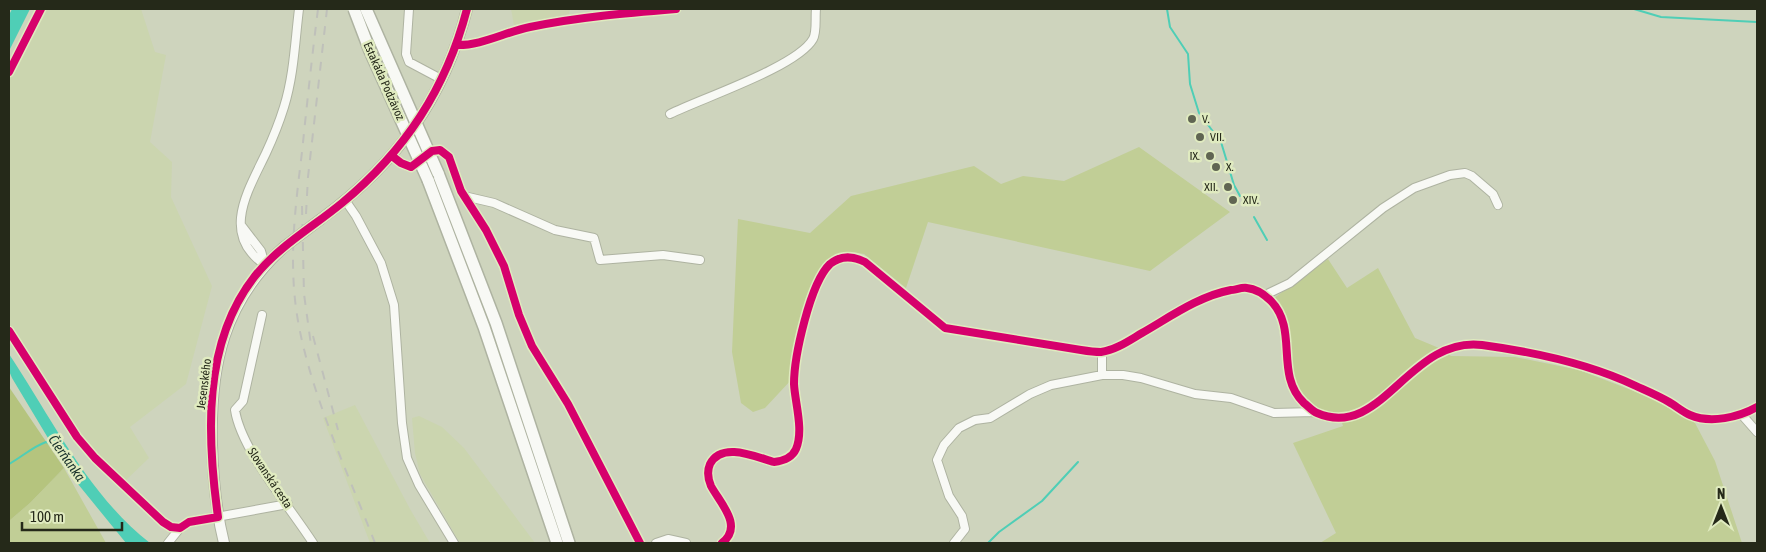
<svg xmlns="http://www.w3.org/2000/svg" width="1766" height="552" font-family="'Asap Condensed',sans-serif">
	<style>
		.built { fill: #cbd5af }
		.green { fill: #c1ce96 }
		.forest { fill: #b5c47e }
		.water { fill: #4fceb6 }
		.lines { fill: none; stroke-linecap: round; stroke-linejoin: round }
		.stream { stroke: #4fceb6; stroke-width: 2 }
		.minor-casing { stroke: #aeb3a1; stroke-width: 10 }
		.major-casing { stroke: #aeb3a1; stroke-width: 12 }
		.highway-casing { stroke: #aeb3a1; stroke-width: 14 }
		.minor { stroke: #f8f9f5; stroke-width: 8 }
		.major { stroke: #f8f9f5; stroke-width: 10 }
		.highway { stroke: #f8f9f5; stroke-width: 11 }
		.rail { stroke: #bfc0ba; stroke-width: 2; stroke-dasharray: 9 9; stroke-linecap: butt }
		.major-bridge-casing { stroke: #aeb3a1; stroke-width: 12; stroke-linecap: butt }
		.highway-bridge-casing { stroke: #aeb3a1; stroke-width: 14; stroke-linecap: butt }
		.major-bridge { stroke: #f8f9f5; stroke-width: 10 }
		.highway-bridge { stroke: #f8f9f5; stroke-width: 11 }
		.cycleway-casing { stroke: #e0ebc0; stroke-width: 11 }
		.cycleway { stroke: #d6006c; stroke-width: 8 }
		.poi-dot { fill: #606552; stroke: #e0ebc0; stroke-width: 2 }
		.labels { text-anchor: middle; stroke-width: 5; stroke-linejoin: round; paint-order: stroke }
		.street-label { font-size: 12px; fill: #252919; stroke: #e0ebc0 }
		.poi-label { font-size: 12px; fill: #252919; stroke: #e0ebc0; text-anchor: start }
		.water-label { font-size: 14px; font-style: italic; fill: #162f2a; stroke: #e0ebc0 }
	</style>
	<rect width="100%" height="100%" fill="#ced4bd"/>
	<path class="built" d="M 44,9 L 141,9 L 155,52 L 166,55 L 150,142 L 172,162 L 171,197 L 212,286 L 186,384 L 130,427 L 149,458 L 123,483 L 99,460 L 69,423 L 9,328 L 9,80 Z
		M 511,9 L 570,9 L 569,14 L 514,25 Z
		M 355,405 L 410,509 L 430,543 L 370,543 L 323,418 Z
		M 419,416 L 442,427 L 464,448 L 535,543 L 460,543 L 420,474 L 415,453 L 412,418 Z"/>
	<path class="green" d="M 1139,147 L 1230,212 L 1150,271 L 928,222 L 906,288 L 864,254 L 852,252 L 838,254 L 823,266 L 804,315 L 793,354 L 792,379 L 765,408 L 753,412 L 741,403 L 732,352 L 738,219 L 810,233 L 851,196 L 974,166 L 1001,184 L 1023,176 L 1064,181 Z
		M 1328,259 L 1347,288 L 1378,268 L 1415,338 L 1439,348 L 1451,356 L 1515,357 L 1579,370 L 1652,398 L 1695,423 L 1715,461 L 1742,543 L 1320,543 L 1336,533 L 1293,443 L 1343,426 L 1340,416 C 1333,414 1324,412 1317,409 C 1287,396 1292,360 1290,333 C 1288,319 1282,309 1274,298 Z
		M 64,468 L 106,543 L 9,543 L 9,521 L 30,503 Z"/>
	<path class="forest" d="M 9,387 L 64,468 L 30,503 L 9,521 Z"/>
	<path class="water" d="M 12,9 L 30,9 L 9,51 L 9,15 Z
		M 9,354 C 51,417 89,496 150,543 L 126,543 L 69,473 L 12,378 L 9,371 Z"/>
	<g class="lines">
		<path class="stream" d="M 1167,9 L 1170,27 L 1188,54 L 1190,84 L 1199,113 L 1221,142 L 1234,185 L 1240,196
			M 1634,9 L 1661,17 L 1757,22
			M 1254,217 L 1267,240
			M 9,464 C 22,457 32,447 46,442 L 51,445
			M 988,543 L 999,532 L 1042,501 L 1078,462"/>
		<g class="minor-casing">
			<path id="minor" d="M 409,9 L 406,54 L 409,62 L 441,79
				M 456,45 C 481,46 505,32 530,27 C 579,17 627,13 676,9
				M 9,72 L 41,9
				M 670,114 C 702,98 797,67 813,39 C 817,32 815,18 816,9
				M 392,156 L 401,163 L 411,167 L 432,151 L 440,150 L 449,157 L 461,191 L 486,230 L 504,266 L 519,315 L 532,346 L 568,404 L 640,543
				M 464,196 L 494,203 L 555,230 L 594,238 L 600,260 L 663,255 L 700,260
				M 345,200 L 356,216 L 381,263 L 394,305 L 402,423 L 407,458 L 419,485 L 454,543
				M 241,225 L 261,251 L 265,265
				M 265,265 C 220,234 248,191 266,153 C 273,138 279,123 284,107 C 294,75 295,41 299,9
				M 1265,295 L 1290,283 L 1383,208 L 1414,188 L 1450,175 L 1465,173 L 1472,176 L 1493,194 L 1498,205
				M 262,315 L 243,401 L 235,410 C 241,450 290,507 313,543
				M 9,331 L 77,437 L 95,458 L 163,522 L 171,527 L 180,528
				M 1102,375 L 1102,352
				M 1742,415 L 1757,432
				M 168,543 L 180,528 L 189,522 L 288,504
				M 656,543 L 668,539 L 686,543
				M 722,543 C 744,526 720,503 711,486 C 708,479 707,471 710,464 C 722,441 756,457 774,462 C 783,461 792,458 796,449 C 804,430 795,403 794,384 C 794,357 810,283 830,264 C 841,255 853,256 865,262 L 945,328 L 1081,350 C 1087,351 1095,352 1101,352 C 1116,350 1130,340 1142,333 C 1170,317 1199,296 1231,290 C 1235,290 1242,287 1247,288 C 1256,289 1265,295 1271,301 C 1299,330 1274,374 1304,403 C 1308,406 1312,411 1317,413 C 1382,441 1409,336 1482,345 C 1534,352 1588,363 1636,386 C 1647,391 1659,396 1669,402 C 1676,406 1683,412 1690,415 C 1711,424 1739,417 1757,407
				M 954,543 L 965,529 L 962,516 L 949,496 L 937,460 L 944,445 L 959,428 L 975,420 L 990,418 L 1030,394 L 1051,385 L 1102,375 L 1123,375 L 1141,378 L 1195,394 L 1231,398 L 1274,413 L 1314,412"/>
		</g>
		<g class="major-casing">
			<path id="major" d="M 321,219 C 396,164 444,99 467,9
				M 224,543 C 216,511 213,478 212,445 C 210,366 223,302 284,247"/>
		</g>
		<g class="highway-casing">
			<path id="highway" d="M 438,173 L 496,323 L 569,543
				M 428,180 L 484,327 L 557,543"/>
		</g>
		<use href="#minor" class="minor"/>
		<use href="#major" class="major"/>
		<use href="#highway" class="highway"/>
		<path class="rail" d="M 318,9 C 312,56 307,104 302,152 C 295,209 288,264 298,321 C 311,395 348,473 375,543
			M 302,206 L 304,294 L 311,345
			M 306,214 L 308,177 L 327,9
			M 313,336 L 338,430"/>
		<g class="major-bridge-casing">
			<path id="major-bridge" d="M 284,247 L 321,219"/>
		</g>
		<g class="highway-bridge-casing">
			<path id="highway-bridge" d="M 354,9 L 370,51 L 428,180
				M 366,9 L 438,173"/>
		</g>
		<use href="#major-bridge" class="major-bridge"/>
		<use href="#highway-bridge" class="highway-bridge"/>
		<g class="cycleway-casing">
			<path id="cycleway" d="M 456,45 C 481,46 505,32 530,27 C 579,17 627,13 676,9
				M 9,72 L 41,9
				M 392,156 L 401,163 L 411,167 L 432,151 L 440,150 L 449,157 L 461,191 L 486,230 L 504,266 L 519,315 L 532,346 L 568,404 L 640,543
				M 9,331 L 77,437 L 95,458 L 163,522 L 171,527 L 180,528 L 189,522 L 218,517 C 207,437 202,343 255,276 C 279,246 313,227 342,203 C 405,151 446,89 467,9
				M 722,543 C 744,526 720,503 711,486 C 708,479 707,471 710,464 C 722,441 756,457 774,462 C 783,461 792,458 796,449 C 804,430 795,403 794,384 C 794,357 810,283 830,264 C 841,255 853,256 865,262 L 945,328 L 1081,350 C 1087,351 1095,352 1101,352 C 1116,350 1130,340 1142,333 C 1170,317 1199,296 1231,290 C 1235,290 1242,287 1247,288 C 1256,289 1265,295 1271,301 C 1299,330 1274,374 1304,403 C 1308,406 1312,411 1317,413 C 1382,441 1409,336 1482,345 C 1534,352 1588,363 1636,386 C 1647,391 1659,396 1669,402 C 1676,406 1683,412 1690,415 C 1711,424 1739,417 1757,407"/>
		</g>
		<use href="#cycleway" class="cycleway"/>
	</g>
	<g class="poi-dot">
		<circle cx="1192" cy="119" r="5"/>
		<circle cx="1200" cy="137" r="5"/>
		<circle cx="1210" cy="156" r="5"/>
		<circle cx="1216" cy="167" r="5"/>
		<circle cx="1228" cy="187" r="5"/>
		<circle cx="1233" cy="200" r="5"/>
	</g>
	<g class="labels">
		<g class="street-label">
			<text transform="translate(384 81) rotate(66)" y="4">Estakáda Podzávoz</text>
			<text transform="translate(204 384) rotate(-83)" y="4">Jesenského</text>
			<text transform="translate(270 478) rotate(56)" y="4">Slovanská cesta</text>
		</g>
		<g class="poi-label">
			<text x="1202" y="123">V.</text>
			<text x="1210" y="141">VII.</text>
			<text x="1200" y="160" text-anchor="end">IX.</text>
			<text x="1226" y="171">X.</text>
			<text x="1218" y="191" text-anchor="end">XII.</text>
			<text x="1243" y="204">XIV.</text>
		</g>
		<g class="water-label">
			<text transform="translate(67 458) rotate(55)" y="5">Čierňanka</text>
		</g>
	</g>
	<rect width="1766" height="552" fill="none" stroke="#252919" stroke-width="20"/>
	<g transform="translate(1721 507)" stroke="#e0ebc0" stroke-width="4" paint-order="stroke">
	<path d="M0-4L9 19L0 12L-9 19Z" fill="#252919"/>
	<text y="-8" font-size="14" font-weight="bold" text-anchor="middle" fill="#252919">N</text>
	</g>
	<path d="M22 522v8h100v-8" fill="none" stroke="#252919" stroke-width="2.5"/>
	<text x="30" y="522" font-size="15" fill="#252919" stroke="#e0ebc0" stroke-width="4" paint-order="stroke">100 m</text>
</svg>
